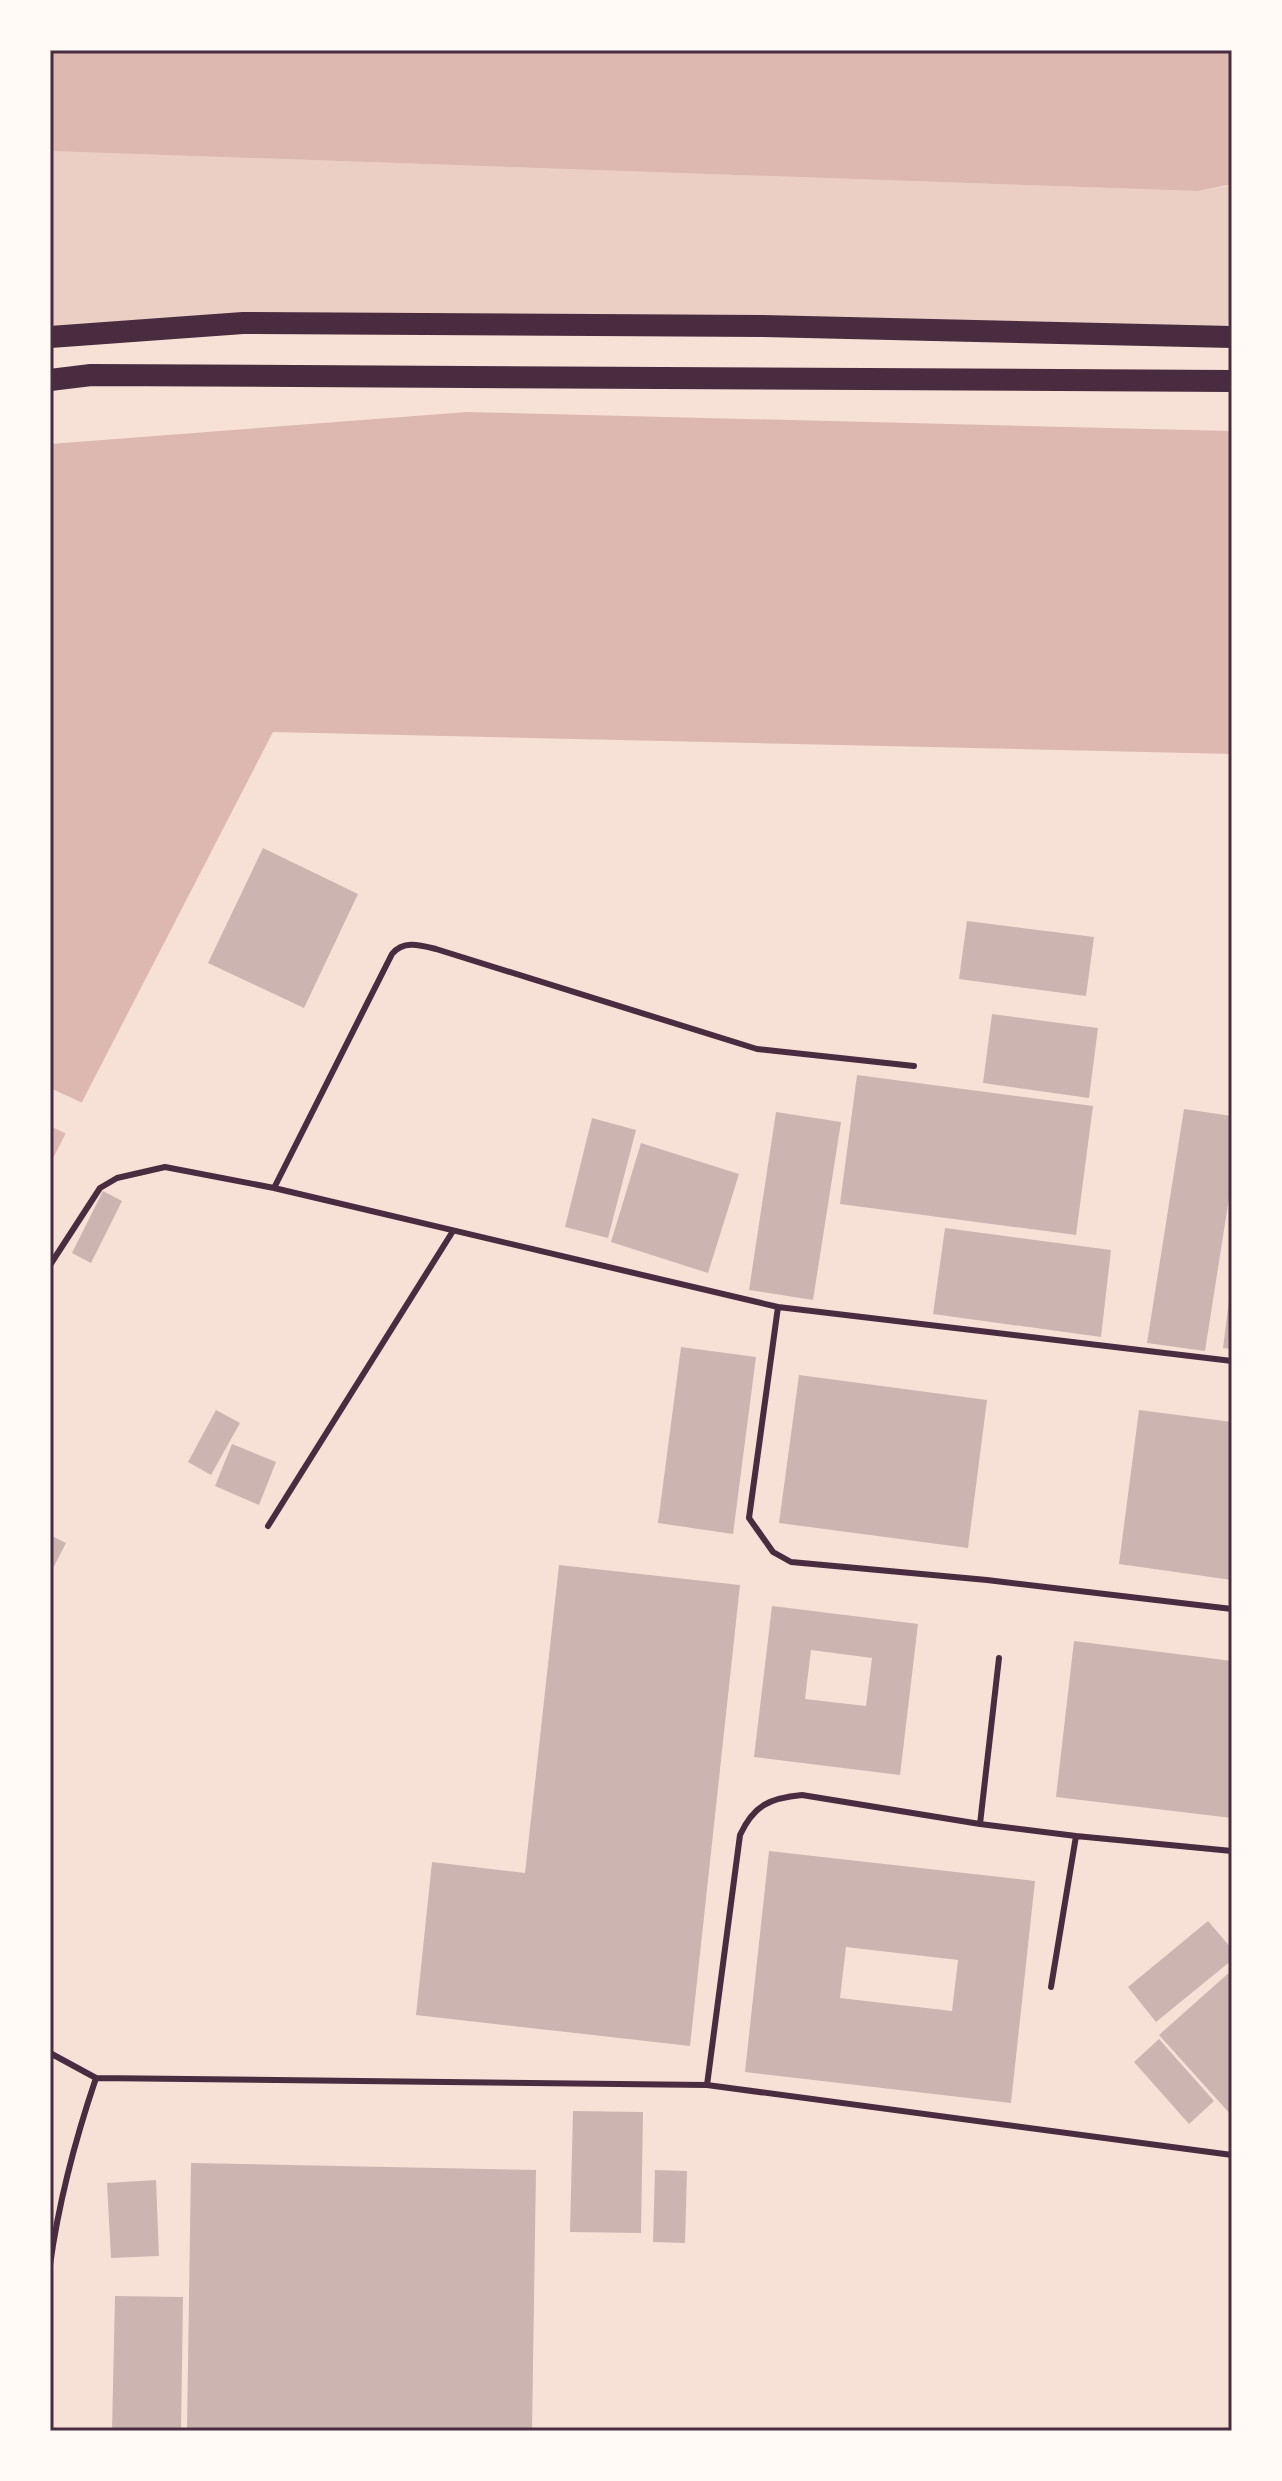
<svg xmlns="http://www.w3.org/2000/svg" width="1282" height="2481" font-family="Bitter,serif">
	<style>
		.green { fill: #ebcfc5 }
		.water { fill: #dcb8b0 }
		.pier { fill: #f7e1d7 }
		.building { fill: #ccb4b1; fill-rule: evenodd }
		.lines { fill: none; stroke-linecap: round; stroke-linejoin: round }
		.service { stroke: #4a2c40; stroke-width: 6 }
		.trunk { stroke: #4a2c40; stroke-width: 22 }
		.neatline { fill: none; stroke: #4a2c40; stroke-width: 3 }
	</style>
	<rect width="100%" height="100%" fill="#f7e1d7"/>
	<path class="green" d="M 50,151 L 1198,191 L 1232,185 L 1232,306 L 1224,336 L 400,324 L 50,337 Z"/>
	<path class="water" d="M 50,50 L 1232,50 L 1232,184 L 1198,191 L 50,151 Z
		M 467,412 L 1232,431 L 1232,754 L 273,732 L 50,1164 L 50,444 Z"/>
	<path class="pier" d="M 50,1088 L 85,1104 L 69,1135 L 50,1126 Z"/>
	<path class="building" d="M 263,848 L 358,894 L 304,1008 L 208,963 Z
		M 967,921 L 1094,937 L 1086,996 L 959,979 Z
		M 992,1014 L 1098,1028 L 1089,1098 L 983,1083 Z
		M 857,1075 L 1093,1106 L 1076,1235 L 840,1204 Z
		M 1184,1109 L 1232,1116 L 1232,1179 L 1205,1351 L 1147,1343 Z
		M 776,1112 L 841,1122 L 813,1300 L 749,1290 Z
		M 592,1118 L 636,1130 L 608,1238 L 565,1227 Z
		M 641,1143 L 739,1174 L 708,1273 L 611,1242 Z
		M 103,1191 L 122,1201 L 91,1263 L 72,1253 Z
		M 945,1228 L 1111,1250 L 1101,1337 L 933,1314 Z
		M 1230,1293 L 1232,1293 L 1232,1349 L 1223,1348 Z
		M 681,1347 L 756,1357 L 733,1534 L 658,1523 Z
		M 799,1375 L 987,1400 L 968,1548 L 779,1523 Z
		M 216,1410 L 240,1423 L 211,1475 L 188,1462 Z
		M 1139,1410 L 1232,1422 L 1232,1580 L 1119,1564 Z
		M 232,1444 L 276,1462 L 259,1505 L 215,1486 Z
		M 50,1535 L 66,1543 L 50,1574 Z
		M 559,1565 L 740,1585 L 690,2046 L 416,2015 L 432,1862 L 525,1873 Z
		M 772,1606 L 918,1624 L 900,1775 L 754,1757 ZM 811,1650 L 872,1658 L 866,1706 L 805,1699 Z
		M 1074,1641 L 1232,1661 L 1232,1818 L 1056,1797 Z
		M 769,1851 L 1035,1881 L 1011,2103 L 745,2072 ZM 846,1947 L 958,1960 L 952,2011 L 840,1998 Z
		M 1208,1921 L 1232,1949 L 1232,1960 L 1156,2022 L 1128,1987 Z
		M 1232,1970 L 1232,2116 L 1159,2035 Z
		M 1159,2039 L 1214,2101 L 1189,2124 L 1134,2062 Z
		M 573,2111 L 643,2112 L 641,2233 L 570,2232 Z
		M 191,2163 L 536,2170 L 532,2431 L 187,2431 Z
		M 655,2170 L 687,2171 L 685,2243 L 653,2242 Z
		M 156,2180 L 159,2256 L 111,2258 L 107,2183 Z
		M 115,2296 L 183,2297 L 181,2431 L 112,2431 Z"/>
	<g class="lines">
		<path class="service" d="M 274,1188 L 392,954 C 403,940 420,945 436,949 L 757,1049 L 914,1066
			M 50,1265 L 100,1188 L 117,1178 L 165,1167 L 274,1188 L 778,1307 L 749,1518 L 773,1552 L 791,1562 L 987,1580 L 1232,1609
			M 778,1307 L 1232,1361
			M 268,1526 L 453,1231
			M 980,1824 L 999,1658
			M 1051,1987 L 1076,1836 L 1232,1851
			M 50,2053 L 96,2078
			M 707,2085 L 1232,2155
			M 50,2265 C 59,2200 75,2140 96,2078 L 707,2085 L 740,1835 C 754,1805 770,1798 802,1795 L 980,1824 L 1076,1836"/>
		<path class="trunk" d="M 50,337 L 243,323 L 763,326 L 1232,337
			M 50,380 L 91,375 L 1232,381"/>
	</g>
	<rect width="1282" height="2481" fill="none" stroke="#fffaf5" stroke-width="104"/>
	<rect x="52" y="52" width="1178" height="2377" class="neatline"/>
</svg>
